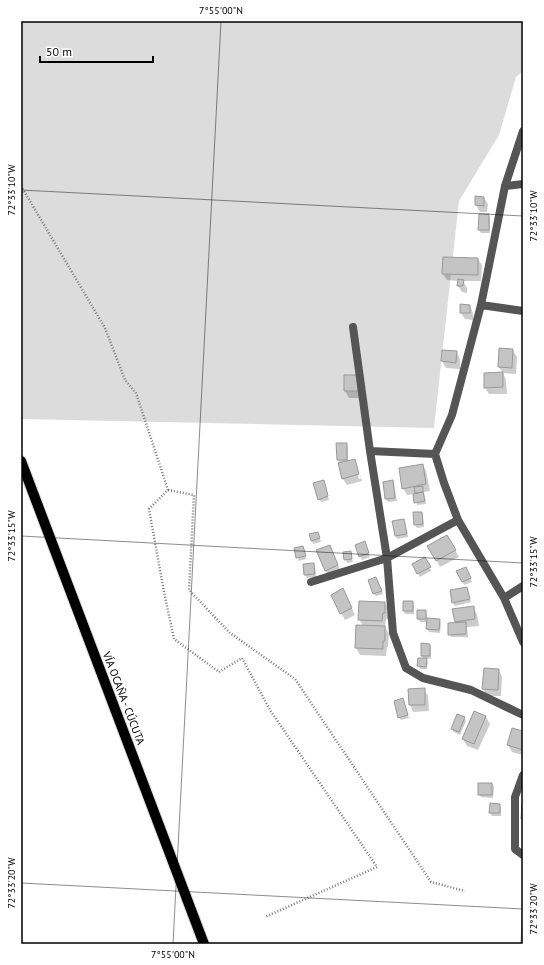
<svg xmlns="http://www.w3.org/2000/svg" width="544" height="965" font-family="'PT Sans',sans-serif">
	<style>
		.green { fill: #dcdcdc }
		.shadow { fill: #0003; fill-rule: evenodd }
		.building { fill: #c4c4c4; stroke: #999 }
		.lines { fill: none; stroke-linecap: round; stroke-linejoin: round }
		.primary-casing { stroke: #dbdbdb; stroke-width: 12 }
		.path { stroke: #777; stroke-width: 2.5; stroke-dasharray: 1 2; stroke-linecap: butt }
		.minor { stroke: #555; stroke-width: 8 }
		.primary { stroke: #000; stroke-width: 10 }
		.ticks { fill: none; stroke: #000; stroke-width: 1; stroke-opacity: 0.45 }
		.labels { text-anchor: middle; stroke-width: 3.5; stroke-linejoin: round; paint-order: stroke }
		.street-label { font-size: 11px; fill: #000; stroke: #fff }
		.neatline { fill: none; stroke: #000; stroke-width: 1.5 }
		.ticks-label { font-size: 10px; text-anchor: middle; fill: #000 }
	</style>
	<rect width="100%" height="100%" fill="#fff"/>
	<path class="green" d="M 21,21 L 523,21 L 523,71 L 516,77 L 499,135 L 459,201 L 434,428 L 21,419 Z"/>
	<path class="shadow" d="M 484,198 L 488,204 L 487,212 L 480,212 L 476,205 Z
		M 489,215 L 490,218 L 490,233 L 481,233 L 479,230 Z
		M 478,259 L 482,265 L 481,281 L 463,281 L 467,288 L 467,293 L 462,292 L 458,286 L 459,281 L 447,280 L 443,274 Z
		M 470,306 L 473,313 L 473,320 L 465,319 L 461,313 Z
		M 513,350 L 517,357 L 516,374 L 503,373 L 499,367 Z
		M 457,352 L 460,359 L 460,369 L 446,368 L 442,361 Z
		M 503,373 L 506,380 L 507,394 L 489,394 L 485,387 Z
		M 345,376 L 358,376 L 362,398 L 349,398 L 345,391 Z
		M 337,444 L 346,444 L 348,447 L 348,461 L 354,460 L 358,467 L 362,481 L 347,485 L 343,479 L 338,460 ZM 356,466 L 358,466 L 361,479 L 359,479 Z
		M 423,465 L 426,471 L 430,491 L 424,492 L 426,504 L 417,505 L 414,494 L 407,495 L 403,488 Z
		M 392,481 L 394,484 L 397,501 L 388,502 L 386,499 L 384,482 Z
		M 325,484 L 329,500 L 321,502 L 319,499 Z
		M 421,513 L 423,516 L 424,527 L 417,528 L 415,525 Z
		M 404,520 L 408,537 L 397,539 L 396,536 Z
		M 310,535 L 319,536 L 321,542 L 313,544 Z
		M 447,536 L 459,557 L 440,567 L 429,546 Z
		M 356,546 L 366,546 L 370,557 L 362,560 Z
		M 295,549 L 304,550 L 306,559 L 299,561 Z
		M 350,552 L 353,562 L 347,563 L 344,553 Z
		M 333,553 L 341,572 L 329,577 L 325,570 Z
		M 425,558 L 431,571 L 420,577 L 413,564 Z
		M 304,564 L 313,564 L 315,567 L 316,577 L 307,578 L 305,575 Z
		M 458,571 L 467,571 L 472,582 L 464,585 Z
		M 378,581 L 383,594 L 376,596 L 374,594 Z
		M 467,588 L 471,602 L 455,606 L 453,603 Z
		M 332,595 L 346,596 L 355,615 L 345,620 Z
		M 413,602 L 414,605 L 414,614 L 405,614 L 404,611 Z
		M 385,603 L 389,610 L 388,619 L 386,619 L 385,627 L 389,634 L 388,647 L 387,647 L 386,656 L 360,655 L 356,648 L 363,626 L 359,619 Z
		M 473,607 L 477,614 L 479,626 L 467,627 L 468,637 L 451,637 L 449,634 L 456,623 L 455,622 Z
		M 425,611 L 427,614 L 427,619 L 439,620 L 441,623 L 440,633 L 429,632 L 427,629 L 428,622 L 420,622 L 418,619 Z
		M 430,645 L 431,648 L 431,659 L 425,658 L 428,662 L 427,669 L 420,669 L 418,666 L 424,659 L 422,655 Z
		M 499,670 L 502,677 L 501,696 L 487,696 L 483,689 Z
		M 424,689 L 428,696 L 429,711 L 413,712 L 410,705 L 409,690 Z
		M 403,700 L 409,718 L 401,720 L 399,717 Z
		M 475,712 L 486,717 L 490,724 L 478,750 L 467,746 L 463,739 Z
		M 464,718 L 466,721 L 460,735 L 454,732 L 452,729 Z
		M 523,732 L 523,755 L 512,752 L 508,745 Z
		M 492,784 L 494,787 L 493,798 L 481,797 L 479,794 Z
		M 499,805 L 501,808 L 501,816 L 492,816 L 490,813 Z"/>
	<path class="building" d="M 475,196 L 484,197 L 484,206 L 475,205 Z
		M 479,214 L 489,214 L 489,230 L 478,230 Z
		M 443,257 L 478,258 L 478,275 L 442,274 Z
		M 458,279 L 464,280 L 463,286 L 457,286 Z
		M 460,304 L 470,305 L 470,313 L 460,313 Z
		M 499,348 L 513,349 L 512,368 L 498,367 Z
		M 442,350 L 457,351 L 456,363 L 441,361 Z
		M 503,372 L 503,387 L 484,388 L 484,373 Z
		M 344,375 L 358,375 L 358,391 L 344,391 Z
		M 336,443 L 347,443 L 347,460 L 337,460 Z
		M 355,459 L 359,474 L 342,479 L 338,463 Z
		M 423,464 L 426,484 L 402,489 L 399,468 Z
		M 324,480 L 328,496 L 318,500 L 313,483 Z
		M 393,480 L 395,498 L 385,499 L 383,482 Z
		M 423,486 L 423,492 L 415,493 L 414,487 Z
		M 423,492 L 425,501 L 414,503 L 413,494 Z
		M 413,512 L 422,512 L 423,524 L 414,525 Z
		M 404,519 L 407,534 L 395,536 L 392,521 Z
		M 318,532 L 320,538 L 311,541 L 309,534 Z
		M 447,535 L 456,550 L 436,561 L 427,546 Z
		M 365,541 L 369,553 L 359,557 L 355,545 Z
		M 330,545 L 338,565 L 325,571 L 316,550 Z
		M 303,546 L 306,556 L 296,558 L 294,548 Z
		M 351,551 L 352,559 L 344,560 L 343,552 Z
		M 425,557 L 431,567 L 417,574 L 412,564 Z
		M 314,563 L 315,574 L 304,575 L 303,564 Z
		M 466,567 L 471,578 L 462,582 L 456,571 Z
		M 376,577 L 382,591 L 373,594 L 368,580 Z
		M 467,587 L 470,599 L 452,603 L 450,590 Z
		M 343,588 L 352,608 L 340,614 L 331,595 Z
		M 359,601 L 385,602 L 385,613 L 383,613 L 382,621 L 358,620 Z
		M 403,601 L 413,601 L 413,611 L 403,611 Z
		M 474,606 L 475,619 L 455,622 L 452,609 Z
		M 417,610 L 426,610 L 426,619 L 417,619 Z
		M 427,618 L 440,619 L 439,630 L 426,629 Z
		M 466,622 L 466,634 L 448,635 L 448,623 Z
		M 356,625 L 385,626 L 385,641 L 383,641 L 383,649 L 355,648 Z
		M 421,643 L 430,644 L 430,656 L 421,656 Z
		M 418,658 L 427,658 L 426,667 L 417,666 Z
		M 484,668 L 499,669 L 498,690 L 482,689 Z
		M 425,688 L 425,705 L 409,705 L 408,689 Z
		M 403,698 L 408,715 L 398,718 L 394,701 Z
		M 474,711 L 486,716 L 474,744 L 462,739 Z
		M 457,714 L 465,717 L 459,732 L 451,729 Z
		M 512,728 L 523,731 L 523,750 L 507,745 Z
		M 478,783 L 492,783 L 492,795 L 478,795 Z
		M 490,803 L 500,804 L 500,813 L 489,813 Z
		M 522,803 L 523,804 L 523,819 L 521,819 Z"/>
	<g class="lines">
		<g class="primary-casing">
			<path id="primary" d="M 21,461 L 204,944"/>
		</g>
		<path class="path" d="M 21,186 L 105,328 L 125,380 L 136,393 L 168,490 L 149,509 L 164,592 L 174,639 L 219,672 L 242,658 L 270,710 L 377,867 L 265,917
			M 168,490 L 194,495 L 189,590 L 230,633 L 295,679 L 431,882 L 465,891"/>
		<path class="minor" d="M 523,131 L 505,186 L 481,305 L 452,415 L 435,454 L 444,483 L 458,520 L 504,598 L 523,642
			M 505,186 L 523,184
			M 481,305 L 523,311
			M 353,327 L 370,451 L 387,558 L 393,633 L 406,668 L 423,678 L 471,690 L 523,715
			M 370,451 L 435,454
			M 311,582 L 387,558 L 458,520
			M 504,598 L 523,586
			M 523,775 L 515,797 L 515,849 L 523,855"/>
		<use href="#primary" class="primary"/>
	</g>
	<path class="ticks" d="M 21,190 L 523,216M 21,536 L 523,563M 21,883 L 523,909M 173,944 L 221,21M 521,944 L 523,898"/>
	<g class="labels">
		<g class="street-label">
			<text transform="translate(124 698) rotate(69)" y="4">VÍA OCAÑA - CÚCUTA</text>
		</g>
	</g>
	<rect width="544" height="965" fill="none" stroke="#ffffff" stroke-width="44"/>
	<path d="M40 56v6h113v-6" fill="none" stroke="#000000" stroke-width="2"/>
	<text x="46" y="56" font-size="12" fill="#000000" stroke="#ffffff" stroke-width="3" paint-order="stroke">50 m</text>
	<rect x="22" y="22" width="500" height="921" class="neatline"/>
	<g class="ticks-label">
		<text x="221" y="14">7°55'00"N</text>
		<text transform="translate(11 190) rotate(-90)" y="4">72°33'10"W</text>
		<text transform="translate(533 216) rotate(-90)" y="4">72°33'10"W</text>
		<text transform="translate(11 536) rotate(-90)" y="4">72°33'15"W</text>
		<text transform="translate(533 562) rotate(-90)" y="4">72°33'15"W</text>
		<text transform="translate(11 883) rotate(-90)" y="4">72°33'20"W</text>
		<text transform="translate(533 909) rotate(-90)" y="4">72°33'20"W</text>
		<text x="173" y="958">7°55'00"N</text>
	</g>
</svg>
